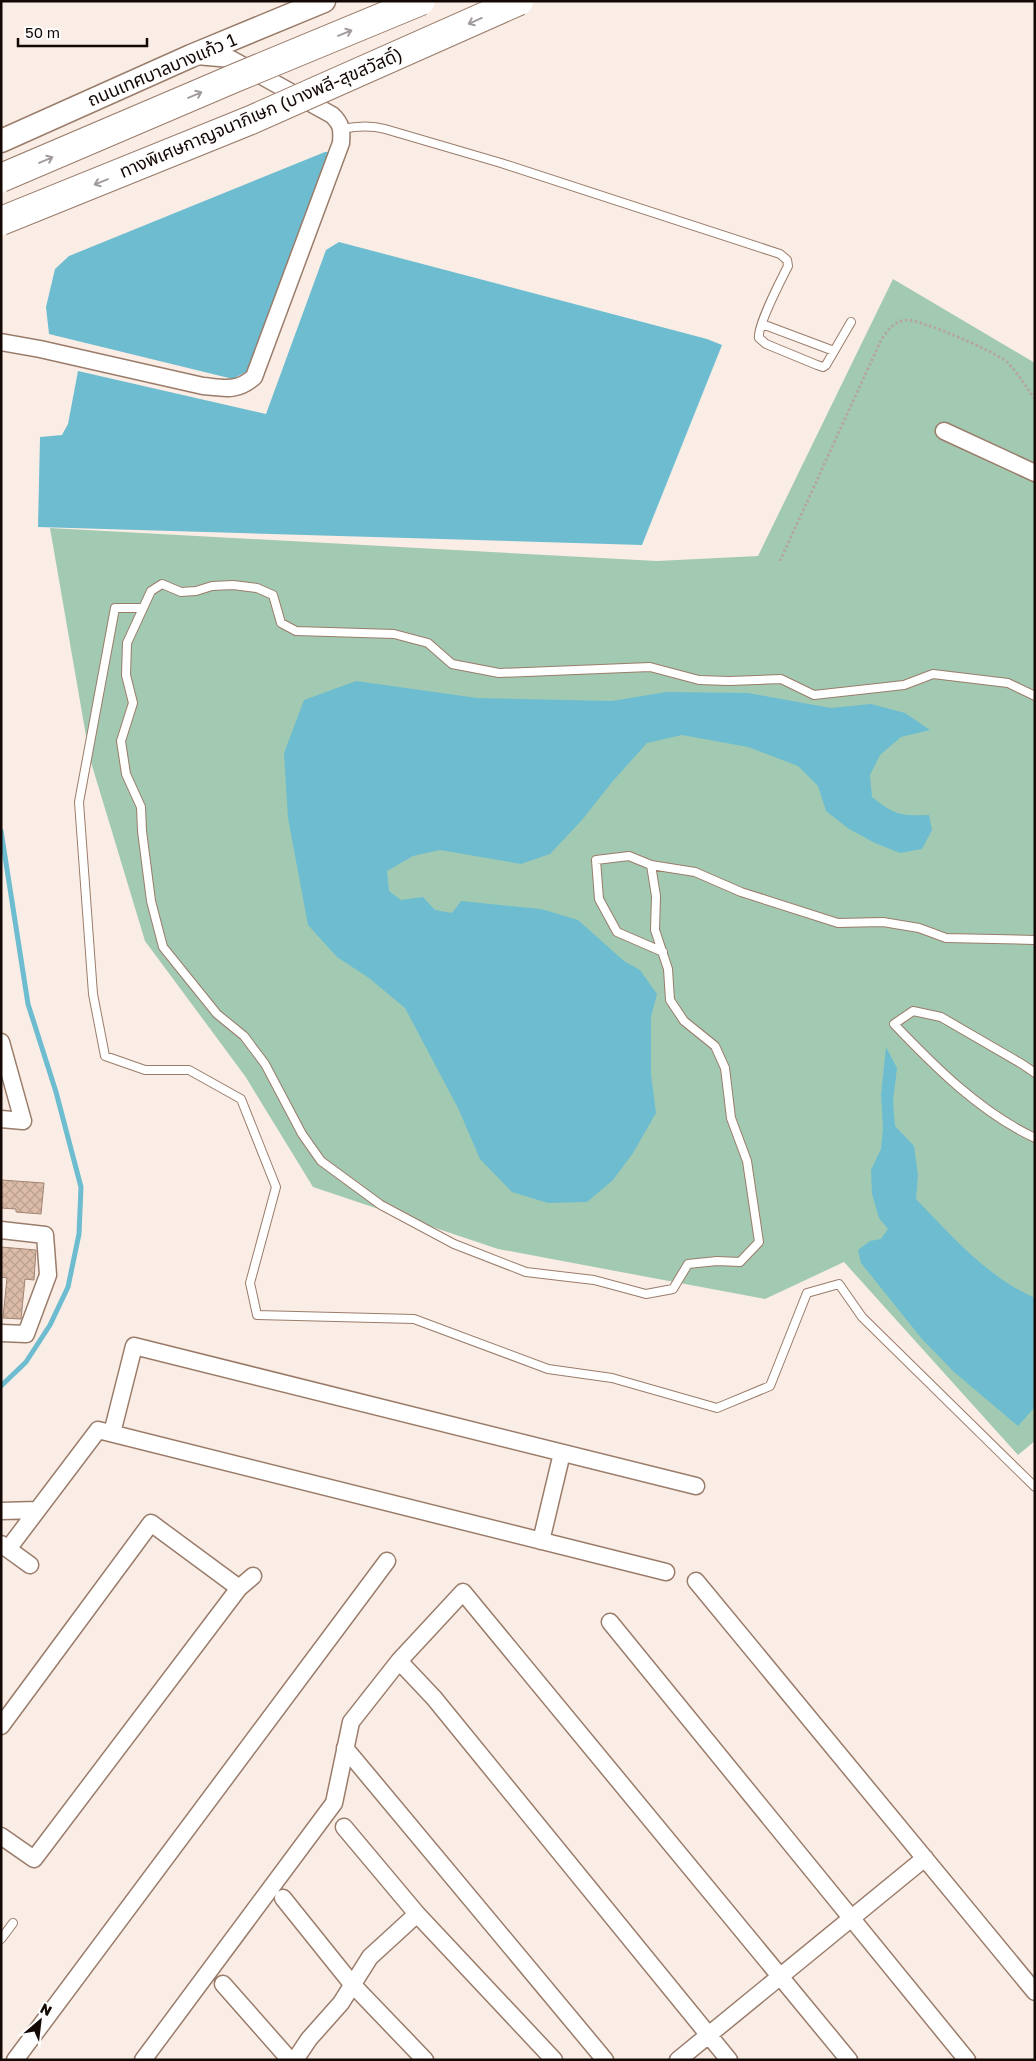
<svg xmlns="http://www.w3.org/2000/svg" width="1036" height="2061" font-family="'Golos Text','Noto Sans Thai',sans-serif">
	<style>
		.grass { fill: #a2cab2 }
		.water { fill: #6dbcd0 }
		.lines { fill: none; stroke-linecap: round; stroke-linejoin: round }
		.stream { stroke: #6dbcd0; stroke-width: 5 }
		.building { fill: url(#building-cross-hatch); stroke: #a18371 }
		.service-casing { stroke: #9a7c6a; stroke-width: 10 }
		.minor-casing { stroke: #9a7c6a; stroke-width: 19 }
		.secondary-casing { stroke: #9a7c6a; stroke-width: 25 }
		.path { stroke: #b3a7a0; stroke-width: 3; stroke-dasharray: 2.5 2.5; stroke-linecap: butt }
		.service { stroke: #fff; stroke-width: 8 }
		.minor { stroke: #fff; stroke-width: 16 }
		.secondary { stroke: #fff; stroke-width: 22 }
		.motorway-bridge-casing { stroke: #9a7c6a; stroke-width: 30; stroke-linecap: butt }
		.motorway-bridge { stroke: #fff; stroke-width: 28 }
		.oneway { stroke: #a19c9b }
		.labels { text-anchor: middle; stroke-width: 4; stroke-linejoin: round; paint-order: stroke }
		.street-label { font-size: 18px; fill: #130804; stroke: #fdfdfd }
	</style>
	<defs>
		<pattern id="building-cross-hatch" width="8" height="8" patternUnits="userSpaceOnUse" patternTransform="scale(1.25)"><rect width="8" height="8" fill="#dcbca9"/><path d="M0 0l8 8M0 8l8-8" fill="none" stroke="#bca090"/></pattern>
	</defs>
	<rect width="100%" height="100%" fill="#faede5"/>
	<path class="grass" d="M 893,279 L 1035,363 L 1035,1441 L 1018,1455 L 844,1262 L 765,1299 L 498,1249 L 313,1187 L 245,1076 L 145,941 L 90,759 L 50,528 L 657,561 L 758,556 Z"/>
	<path class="water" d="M 325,152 L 332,152 L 251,369 L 233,379 L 49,334 L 46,307 L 55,269 L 69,256 Z
		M 339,242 L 707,339 L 722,345 L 642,545 L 38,527 L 40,437 L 62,435 L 68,424 L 78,371 L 266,414 L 326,250 Z
		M 356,681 L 477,698 L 612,701 L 666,692 L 748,693 L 831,708 L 871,704 L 905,713 L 930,730 L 901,737 L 880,755 L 870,775 L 872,797 C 895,815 900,816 929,815 L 932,830 L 922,849 L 900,853 L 875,843 L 849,829 L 826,811 L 818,786 L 798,766 L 748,747 L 682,735 L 647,743 L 612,782 L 582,820 L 550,854 L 521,864 L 440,850 L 413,856 L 387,871 L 389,891 L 401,900 L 423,897 L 435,910 L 452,913 L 461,901 L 541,909 L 578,920 L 624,961 L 640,970 L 657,994 L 651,1017 L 651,1075 L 656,1113 L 633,1153 L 613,1180 L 587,1202 L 548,1203 L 512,1192 L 480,1159 L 458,1108 L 405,1008 L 369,978 L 337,957 L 308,925 L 288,818 L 284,753 L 304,700 Z
		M 886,1047 L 897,1068 L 893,1101 L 895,1126 L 914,1146 L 918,1175 L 916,1199 C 952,1236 987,1277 1035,1298 L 1035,1407 L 1018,1426 L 954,1372 L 922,1339 L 861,1263 L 858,1250 L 870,1241 L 881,1239 L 888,1229 L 879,1218 L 872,1194 L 871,1170 L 881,1149 L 883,1127 L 881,1095 Z"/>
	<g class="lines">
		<path class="stream" d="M 1,831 L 28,1004 L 56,1092 L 81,1187 L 79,1234 L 68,1287 L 50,1325 L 26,1362 L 1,1386"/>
	</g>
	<path class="building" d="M 1,1180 L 44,1183 L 41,1214 L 16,1212 L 16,1209 L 1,1208 Z
		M 1,1247 L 36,1250 L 34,1280 L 25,1279 L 21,1319 L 3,1318 L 7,1278 L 1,1277 Z"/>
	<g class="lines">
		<g class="service-casing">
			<path id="service" d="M 342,129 C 357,126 370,125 385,129 L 501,163 L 780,254 L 787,260 L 788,266 C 781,280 757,326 759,338 L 766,344 L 817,365 L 823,367 L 826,365 L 851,322
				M 762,324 L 834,351
				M 143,608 L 115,608 L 79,802 L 93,994 L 105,1056 L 145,1070 L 189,1070 L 241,1099 L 276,1187 L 250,1283 L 257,1315 L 414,1319 L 548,1369 L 612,1378 L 717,1408 L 770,1386 L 807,1293 L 839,1284 L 862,1317 L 1035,1487
				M 1035,696 L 1008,683 L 933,674 L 904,685 L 814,695 L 781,679 L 729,681 L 699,680 L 650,667 L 499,673 L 452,664 L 428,643 L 394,634 L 296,631 L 281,623 L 273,595 L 257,588 L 233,585 L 212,586 L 196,591 L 181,592 L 162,584 L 151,591 L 127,643 L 126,675 L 133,703 L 121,741 L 126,774 L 141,807 L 142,831 L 151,901 L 163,947 L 217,1014 L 244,1036 L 265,1064 L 302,1134 L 321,1161 L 381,1205 L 454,1244 L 526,1272 L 594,1280 L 646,1294 L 673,1289 L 688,1264 L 717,1261 L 740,1262 L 759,1242 L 747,1161 L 731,1118 L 725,1068 L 715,1046 L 684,1021 L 670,1000 L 668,969 L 655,930 L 656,896 L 651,865 L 695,872 L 741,892 L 838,923 L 883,922 L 919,928 L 946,938 L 1035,940
				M 651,865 L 629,856 L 596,860 L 599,899 L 617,932 L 663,952
				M 1035,1073 L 1022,1064 L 941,1017 L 913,1011 L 894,1024 C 935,1067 980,1112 1035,1138
				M 1,1939 L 13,1923"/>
		</g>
		<g class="minor-casing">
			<path id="minor" d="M 1,342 L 40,349 L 203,386 C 225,388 237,392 254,377 L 341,143 C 342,131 342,124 332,115 L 231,59 L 196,56
				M 944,431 L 1035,473
				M 1,1042 L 23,1121 L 1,1119
				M 1,1230 L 45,1235 L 48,1275 L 26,1334 L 1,1333
				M 112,1433 L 134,1346 L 696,1486
				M 1,1511 L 37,1510
				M 541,1541 L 562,1453
				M 1,1544 L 30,1565
				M 8,1549 L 98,1430 L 666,1572
				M 696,1581 L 1035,1992
				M 610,1622 L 967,2060
				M 399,1661 L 463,1592 L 849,2060
				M 1,1726 L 151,1523 L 239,1588
				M 345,1748 L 605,2060
				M 344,1827 L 417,1914 L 554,2060
				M 1,1836 L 34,1859 L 239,1588 L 253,1576
				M 283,1898 L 352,1984 L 425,2060
				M 223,1984 L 290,2060
				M 15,2060 L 387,1561
				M 143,2060 L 334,1803 L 351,1722 L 399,1661 L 434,1698 L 729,2060
				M 295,2060 L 309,2039 L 341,2003 L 370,1957 L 417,1914
				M 678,2060 L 925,1858"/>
		</g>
		<g class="secondary-casing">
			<path id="secondary" d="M 1,141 L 191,56 L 324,1"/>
		</g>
		<path class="path" d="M 780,561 L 881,340 C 888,330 894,321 907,320 C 922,320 996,352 1007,362 C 1018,373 1026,387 1035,399"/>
		<use href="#service" class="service"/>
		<use href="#minor" class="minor"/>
		<use href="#secondary" class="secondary"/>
		<g class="motorway-bridge-casing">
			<path id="motorway-bridge" d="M 1,178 L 235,78 L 421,1
				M 1,221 L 251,120 L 519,1"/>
		</g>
		<use href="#motorway-bridge" class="motorway-bridge"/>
	</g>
	<defs><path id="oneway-shaft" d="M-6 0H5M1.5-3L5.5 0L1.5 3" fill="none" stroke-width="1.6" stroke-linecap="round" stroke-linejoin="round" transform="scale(1.25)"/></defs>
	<g class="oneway">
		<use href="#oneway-shaft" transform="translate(475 21) rotate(156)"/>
		<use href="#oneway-shaft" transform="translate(345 33) rotate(-22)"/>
		<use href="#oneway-shaft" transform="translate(195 95) rotate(-23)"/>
		<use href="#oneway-shaft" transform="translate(46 160) rotate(-23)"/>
		<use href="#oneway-shaft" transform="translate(101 182) rotate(158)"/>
	</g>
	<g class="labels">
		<g class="street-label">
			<text transform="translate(162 70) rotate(-23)" y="6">ถนนเทศบาลบางแก้ว 1</text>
			<text transform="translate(261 113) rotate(-23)" y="6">ทางพิเศษกาญจนาภิเษก (บางพลี-สุขสวัสดิ์)</text>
		</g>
	</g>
	<rect width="1036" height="2061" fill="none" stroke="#130804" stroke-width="5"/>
	<g transform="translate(40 2021) rotate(28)" stroke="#fdfdfd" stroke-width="4" paint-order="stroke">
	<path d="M0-4L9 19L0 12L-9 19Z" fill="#130804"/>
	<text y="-8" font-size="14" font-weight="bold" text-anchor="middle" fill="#130804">N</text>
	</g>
	<path d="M18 38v8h129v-8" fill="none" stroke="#130804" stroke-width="2.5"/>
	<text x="25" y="38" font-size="15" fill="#130804" stroke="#fdfdfd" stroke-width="4" paint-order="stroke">50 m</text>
</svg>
